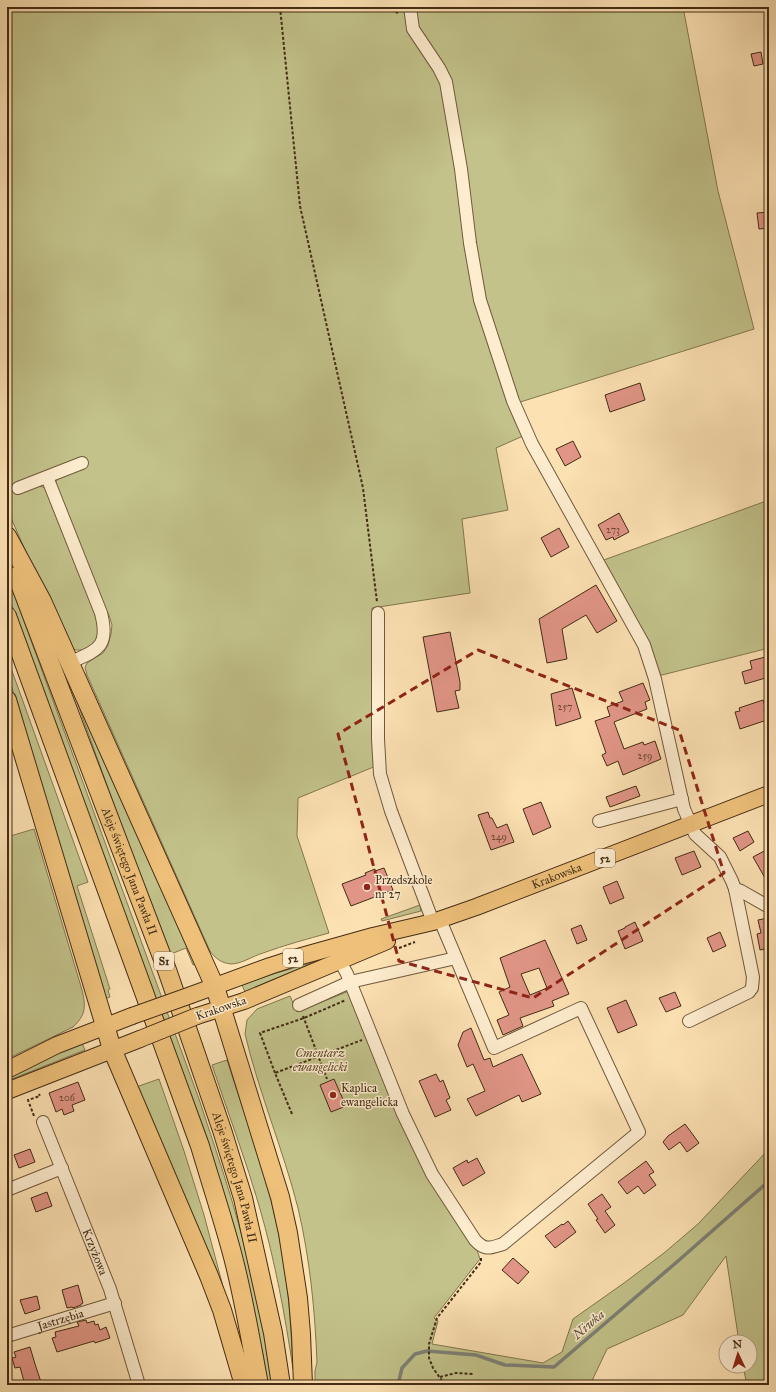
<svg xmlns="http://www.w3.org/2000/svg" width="776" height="1392" font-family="'IM FELL Great Primer',serif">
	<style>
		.green { fill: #c2c28a; stroke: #82774f }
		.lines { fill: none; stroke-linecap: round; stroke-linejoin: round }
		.stream { stroke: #7e8177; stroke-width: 3.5 }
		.building { fill: #e19586; stroke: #432c14; fill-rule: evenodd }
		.minor-casing { stroke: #71593c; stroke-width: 14 }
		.major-casing { stroke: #432c14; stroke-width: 18 }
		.highway-casing { stroke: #432c14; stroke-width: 20 }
		.path { stroke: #432c14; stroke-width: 2; stroke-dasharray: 3 2; stroke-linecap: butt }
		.minor { stroke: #fdecce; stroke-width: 12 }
		.major { stroke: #eec07a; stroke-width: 16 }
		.highway { stroke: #eec07a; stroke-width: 18 }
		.major-bridge-casing { stroke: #432c14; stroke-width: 18; stroke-linecap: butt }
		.major-bridge { stroke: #eec07a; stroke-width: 16 }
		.marked { fill: none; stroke: #8f2418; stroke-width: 3; stroke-dasharray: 8 5; stroke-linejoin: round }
		.poi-dot { fill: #8f2418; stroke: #fdecce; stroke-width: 1.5 }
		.labels { text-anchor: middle; stroke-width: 3; stroke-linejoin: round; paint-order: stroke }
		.number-label { font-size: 10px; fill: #6a4630 }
		.shield { fill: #fdecce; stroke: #7b664c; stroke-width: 1 }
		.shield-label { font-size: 11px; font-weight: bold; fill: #432c14 }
		.street-label { font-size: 12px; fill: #432c14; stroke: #fdecce }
		.poi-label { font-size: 12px; fill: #432c14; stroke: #fdecce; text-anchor: start }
		.park-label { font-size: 12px; font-style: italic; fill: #5c4a2c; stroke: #fdecce }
		.water-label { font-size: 13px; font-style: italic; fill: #5c503d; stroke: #fdecce }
	</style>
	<rect width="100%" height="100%" fill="#fce1b3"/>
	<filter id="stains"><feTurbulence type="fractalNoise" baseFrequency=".005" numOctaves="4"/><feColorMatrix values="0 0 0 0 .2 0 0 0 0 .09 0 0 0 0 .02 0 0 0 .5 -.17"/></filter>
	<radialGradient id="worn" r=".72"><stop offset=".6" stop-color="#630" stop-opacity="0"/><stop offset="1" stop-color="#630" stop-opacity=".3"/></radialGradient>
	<path class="green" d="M 7,7 L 406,7 L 442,84 L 472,283 L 523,436 L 496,448 L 508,510 L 462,519 L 470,593 L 372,608 L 376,766 L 298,798 L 297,836 L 329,933 C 307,939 285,945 263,953 C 253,956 241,964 231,964 C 221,963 215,958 210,951 L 87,675 L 85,667 L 87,663 L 103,653 L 108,645 L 111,634 L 112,625 L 109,615 L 94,589 L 56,488 L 56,481 L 61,475 L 38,486 L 43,487 L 49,491 L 98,623 C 98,627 99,632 98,636 C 95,646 83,653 73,649 L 34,570 L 7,509 Z
		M 412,7 L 683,7 L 718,191 L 754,329 L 517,403 L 488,319 L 449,80 L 417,31 Z
		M 769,500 L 769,648 L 658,676 L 601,561 Z
		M 7,575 L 199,1099 C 210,1133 222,1167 232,1201 C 250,1261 263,1323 273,1385 L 267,1385 L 263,1355 L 251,1297 L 98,842 L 7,592 Z
		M 7,657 L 88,882 L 77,886 L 110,989 L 108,990 L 110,997 L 105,999 L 7,671 Z
		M 69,680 L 198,963 L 193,965 L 186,948 L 171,954 L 125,835 Z
		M 34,829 L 82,990 C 86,1006 86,1015 73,1027 L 7,1059 L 7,837 Z
		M 420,905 L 421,911 L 382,921 L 381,919 Z
		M 325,959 L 246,994 L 242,985 L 266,976 Z
		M 349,991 L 431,1180 L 477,1250 L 480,1259 L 434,1318 L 438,1321 L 432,1344 L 543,1363 L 562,1352 L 573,1319 L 624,1283 L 664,1253 L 698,1224 L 769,1149 L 769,1385 L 747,1385 L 743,1366 L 750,1366 L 750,1342 L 739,1342 L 726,1256 L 683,1315 L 607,1349 L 590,1385 L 315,1385 L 315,1371 L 317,1362 C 315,1311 310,1259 298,1208 C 283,1149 259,1093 245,1034 L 247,1020 L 257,1009 L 290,996 L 297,1012 Z
		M 81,1041 L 85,1050 L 7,1081 L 7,1075 Z
		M 227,1060 C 247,1123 271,1186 282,1251 C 289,1290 291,1330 293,1369 C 285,1315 275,1261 260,1209 C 246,1160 228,1113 212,1065 Z
		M 159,1079 L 184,1151 L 204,1215 L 229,1309 L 136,1087 Z"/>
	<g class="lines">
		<path class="stream" d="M 398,1385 L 402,1368 L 415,1354 L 427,1351 L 476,1355 L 505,1365 L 554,1367 L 678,1261 L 769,1181"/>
	</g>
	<path class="building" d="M 761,52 L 763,64 L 754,66 L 751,54 Z
		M 769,212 L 769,228 L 759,229 L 757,213 Z
		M 640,383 L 645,400 L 610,412 L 605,395 Z
		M 573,441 L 581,457 L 565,466 L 556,449 Z
		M 619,513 L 629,532 L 614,540 L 613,537 L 606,540 L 598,525 Z
		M 559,528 L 569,547 L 551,557 L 541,538 Z
		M 596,585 L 617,621 L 597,633 L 586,615 L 562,629 L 567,659 L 547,663 L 539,619 Z
		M 450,632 L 460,682 L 460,690 L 455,691 L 459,708 L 437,712 L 423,637 Z
		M 769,656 L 769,677 L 745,684 L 742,672 L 752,669 L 750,661 Z
		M 643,683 L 650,700 L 645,702 L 647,709 L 614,722 L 624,749 L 643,742 L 644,745 L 655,741 L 661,759 L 623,775 L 618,761 L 607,766 L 602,755 L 606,753 L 595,721 L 610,716 L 607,707 L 623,701 L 619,692 Z
		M 572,688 L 581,718 L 556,726 L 551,694 Z
		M 763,700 L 766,709 L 764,710 L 767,720 L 740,729 L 735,712 L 740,711 L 739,708 Z
		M 636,786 L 640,796 L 610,807 L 606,797 Z
		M 541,802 L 551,827 L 533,835 L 523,809 Z
		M 488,812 L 490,818 L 492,818 L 497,828 L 507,824 L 514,842 L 491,850 L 478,815 Z
		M 748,831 L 754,842 L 740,851 L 733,838 Z
		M 766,850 L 769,856 L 769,885 L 753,857 Z
		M 694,851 L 701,867 L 682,875 L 675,858 Z
		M 384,868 L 393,890 L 351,906 L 342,884 L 366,875 L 365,873 L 375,869 L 375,871 Z
		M 617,881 L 624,898 L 610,904 L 603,887 Z
		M 768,918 L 769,925 L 769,951 L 764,951 L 764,949 L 760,950 L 757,934 L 761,933 L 758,920 Z
		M 635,922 L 643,941 L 625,949 L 618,931 L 625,928 L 625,927 Z
		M 581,925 L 587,940 L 577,944 L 571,929 Z
		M 720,932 L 726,946 L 713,952 L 707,938 Z
		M 545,940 L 569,994 L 552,1001 L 554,1006 L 520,1018 L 523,1026 L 503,1035 L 497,1020 L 509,1015 L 499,992 L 510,987 L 500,958 ZM 539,968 L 547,988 L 530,995 L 521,974 Z
		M 675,992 L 681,1006 L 666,1012 L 659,998 Z
		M 626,1000 L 637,1025 L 618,1033 L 607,1008 Z
		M 471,1028 L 484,1060 L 490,1058 L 493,1067 L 522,1054 L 541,1094 L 522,1102 L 519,1095 L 476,1116 L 467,1099 L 485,1091 L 473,1064 L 467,1067 L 458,1045 L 463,1032 Z
		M 436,1074 L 440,1082 L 443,1080 L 450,1098 L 446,1100 L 451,1110 L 435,1117 L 419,1081 Z
		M 334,1079 L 346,1106 L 331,1112 L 320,1085 Z
		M 78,1082 L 85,1100 L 72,1105 L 74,1111 L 64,1115 L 62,1109 L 56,1112 L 49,1093 Z
		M 685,1124 L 699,1143 L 687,1152 L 680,1142 L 669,1150 L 663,1142 L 668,1136 Z
		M 30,1149 L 35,1162 L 19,1168 L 14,1155 Z
		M 477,1158 L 485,1173 L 463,1186 L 453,1168 L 467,1160 L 468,1163 Z
		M 646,1161 L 654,1172 L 649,1175 L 656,1185 L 644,1194 L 638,1186 L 627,1194 L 618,1182 Z
		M 47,1192 L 52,1206 L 36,1212 L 31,1198 Z
		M 602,1194 L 611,1207 L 605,1211 L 615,1225 L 605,1233 L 596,1220 L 598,1219 L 588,1204 Z
		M 568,1221 L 576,1232 L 555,1248 L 545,1236 L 562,1224 L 563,1225 Z
		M 513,1258 L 529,1272 L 518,1284 L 502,1270 Z
		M 78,1285 L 83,1303 L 81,1304 L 81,1305 L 73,1308 L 72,1307 L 67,1308 L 62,1290 Z
		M 37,1296 L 40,1309 L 25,1314 L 20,1300 Z
		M 86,1320 L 87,1323 L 94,1321 L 95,1325 L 98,1324 L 100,1330 L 106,1327 L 110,1338 L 95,1343 L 94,1341 L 57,1352 L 52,1338 L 56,1337 L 55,1332 L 79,1326 L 77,1322 Z
		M 30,1347 L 35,1364 L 42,1385 L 25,1385 L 20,1367 L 15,1368 L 12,1358 L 16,1357 L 14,1352 Z"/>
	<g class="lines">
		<g class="minor-casing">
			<g id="minor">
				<path d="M 410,7 L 413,29 L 439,68 L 446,82 L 461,169 L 470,243 L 480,300 L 513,401 L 532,444 L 644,645 L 655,679 L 684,809 L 695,834 L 720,857 L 732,881 L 735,889 L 753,977 L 752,988 L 749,992 L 689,1021"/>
				<path d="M 47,477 L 101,613 C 110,648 97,650 69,663"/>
				<path d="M 18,488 L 82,463"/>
				<path d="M 378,613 L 378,739 L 380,774 L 391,811 L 433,922"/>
				<path d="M 599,821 L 682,799"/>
				<path d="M 735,889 L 741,891 L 769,907"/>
				<path d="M 340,961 L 347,974 L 403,1114 L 432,1174 L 475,1240 C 485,1251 490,1248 503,1244 L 639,1132 L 581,1008 L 494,1048 L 440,920"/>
				<path d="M 299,1005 L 350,982 L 456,958"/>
				<path id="s1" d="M 43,1122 L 110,1289 L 139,1385"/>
				<path d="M 7,1190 L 62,1168"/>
				<path id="s2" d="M 7,1336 L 115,1303"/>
			</g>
		</g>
		<g class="major-casing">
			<g id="major">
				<path id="s3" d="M 191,995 L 270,966 L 298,957 L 373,936 L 433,922 L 476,907 L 769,794"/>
				<path d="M 197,1016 L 244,1001 L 387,941"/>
				<path d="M 7,1070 L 57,1045 L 132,1016"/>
				<path d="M 7,1091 L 140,1039"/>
			</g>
		</g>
		<g class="highway-casing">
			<g id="highway">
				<path d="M 7,536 L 42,601 L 215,987 L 280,1197 L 288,1233 L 298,1298 L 301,1334 L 303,1385"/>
				<path id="s4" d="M 17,576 L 167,970 L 222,1130 L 243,1198 L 273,1333 L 281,1385"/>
				<path d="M 7,616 L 200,1146 C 211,1183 223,1219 233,1257 C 244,1299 251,1342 259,1385"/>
				<path d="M 7,700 L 112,1049 L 209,1276 L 222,1310 L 244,1385"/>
			</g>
		</g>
		<path class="path" d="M 280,7 L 300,206 L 363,488 L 377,602
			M 393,7 L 396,12 L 399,14
			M 399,948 L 415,942
			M 303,1016 L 327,1079
			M 275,1073 L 260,1033 L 304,1018 L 346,1000
			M 292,1114 L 275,1073 L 362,1040
			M 34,1116 L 28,1100 L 40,1096 L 39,1094
			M 440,1377 L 456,1373 L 474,1374
			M 445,1385 L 433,1368 L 429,1358 L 429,1344 L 437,1318 L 481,1262 L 481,1258"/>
		<use href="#minor" class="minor"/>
		<use href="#major" class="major"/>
		<use href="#highway" class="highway"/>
		<g class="major-bridge-casing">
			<path id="major-bridge" d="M 132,1016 L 191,995
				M 140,1039 L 197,1016"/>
		</g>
		<use href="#major-bridge" class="major-bridge"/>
	</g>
	<path class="marked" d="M 478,650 L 679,730 L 724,873 L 533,998 L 399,961 L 338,734 Z"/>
	<g class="poi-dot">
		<circle cx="367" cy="887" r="4"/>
		<circle cx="333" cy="1095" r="4"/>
	</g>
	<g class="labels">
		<g class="number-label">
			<text x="613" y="533">273</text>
			<text x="565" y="710">257</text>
			<text x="645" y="759">259</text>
			<text x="499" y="840">249</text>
			<text x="67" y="1101">206</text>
		</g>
		<g class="shield">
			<rect x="595" y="849" width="20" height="18" rx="3"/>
			<rect x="283" y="949" width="20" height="18" rx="3"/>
			<rect x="154" y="952" width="20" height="18" rx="3"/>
		</g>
		<g class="shield-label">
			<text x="605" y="862">52</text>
			<text x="293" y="962">52</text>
			<text x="164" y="965">S1</text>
		</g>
		<g class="street-label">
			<text dy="4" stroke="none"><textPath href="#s4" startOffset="316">Aleje świętego Jana Pawła II</textPath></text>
			<text dy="4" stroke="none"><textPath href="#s3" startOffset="385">Krakowska</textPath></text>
			<text transform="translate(221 1008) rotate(-19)" y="4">Krakowska</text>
			<text dy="4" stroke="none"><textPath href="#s4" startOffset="640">Aleje świętego Jana Pawła II</textPath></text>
			<text dy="4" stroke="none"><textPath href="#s1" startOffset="140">Krzyżowa</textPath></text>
			<text dy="4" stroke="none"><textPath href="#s2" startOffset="56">Jastrzębia</textPath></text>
		</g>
		<g class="poi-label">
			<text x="375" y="884">Przedszkole<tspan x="375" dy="14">nr 27</tspan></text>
			<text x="341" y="1092">Kaplica<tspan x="341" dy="14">ewangelicka</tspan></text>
		</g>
		<g class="park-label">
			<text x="320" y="1057">Cmentarz<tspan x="320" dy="14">ewangelicki</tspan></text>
		</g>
		<g class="water-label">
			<text transform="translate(588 1324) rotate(-41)" y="5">Niwka</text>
		</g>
	</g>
	<rect width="776" height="1392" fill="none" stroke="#fce1b3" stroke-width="24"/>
	<rect x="8" y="8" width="760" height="1376" fill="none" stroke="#432c14" stroke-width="2"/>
	<rect x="12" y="12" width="752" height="1368" fill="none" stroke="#432c14"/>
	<g transform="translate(738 1354) rotate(356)"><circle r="19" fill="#fdecce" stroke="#b39f84"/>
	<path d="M0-3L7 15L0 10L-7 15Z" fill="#8f2418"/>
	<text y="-6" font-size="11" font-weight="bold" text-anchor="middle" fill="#432c14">N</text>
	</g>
	<rect width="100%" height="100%" filter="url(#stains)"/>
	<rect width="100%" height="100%" fill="url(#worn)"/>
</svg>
